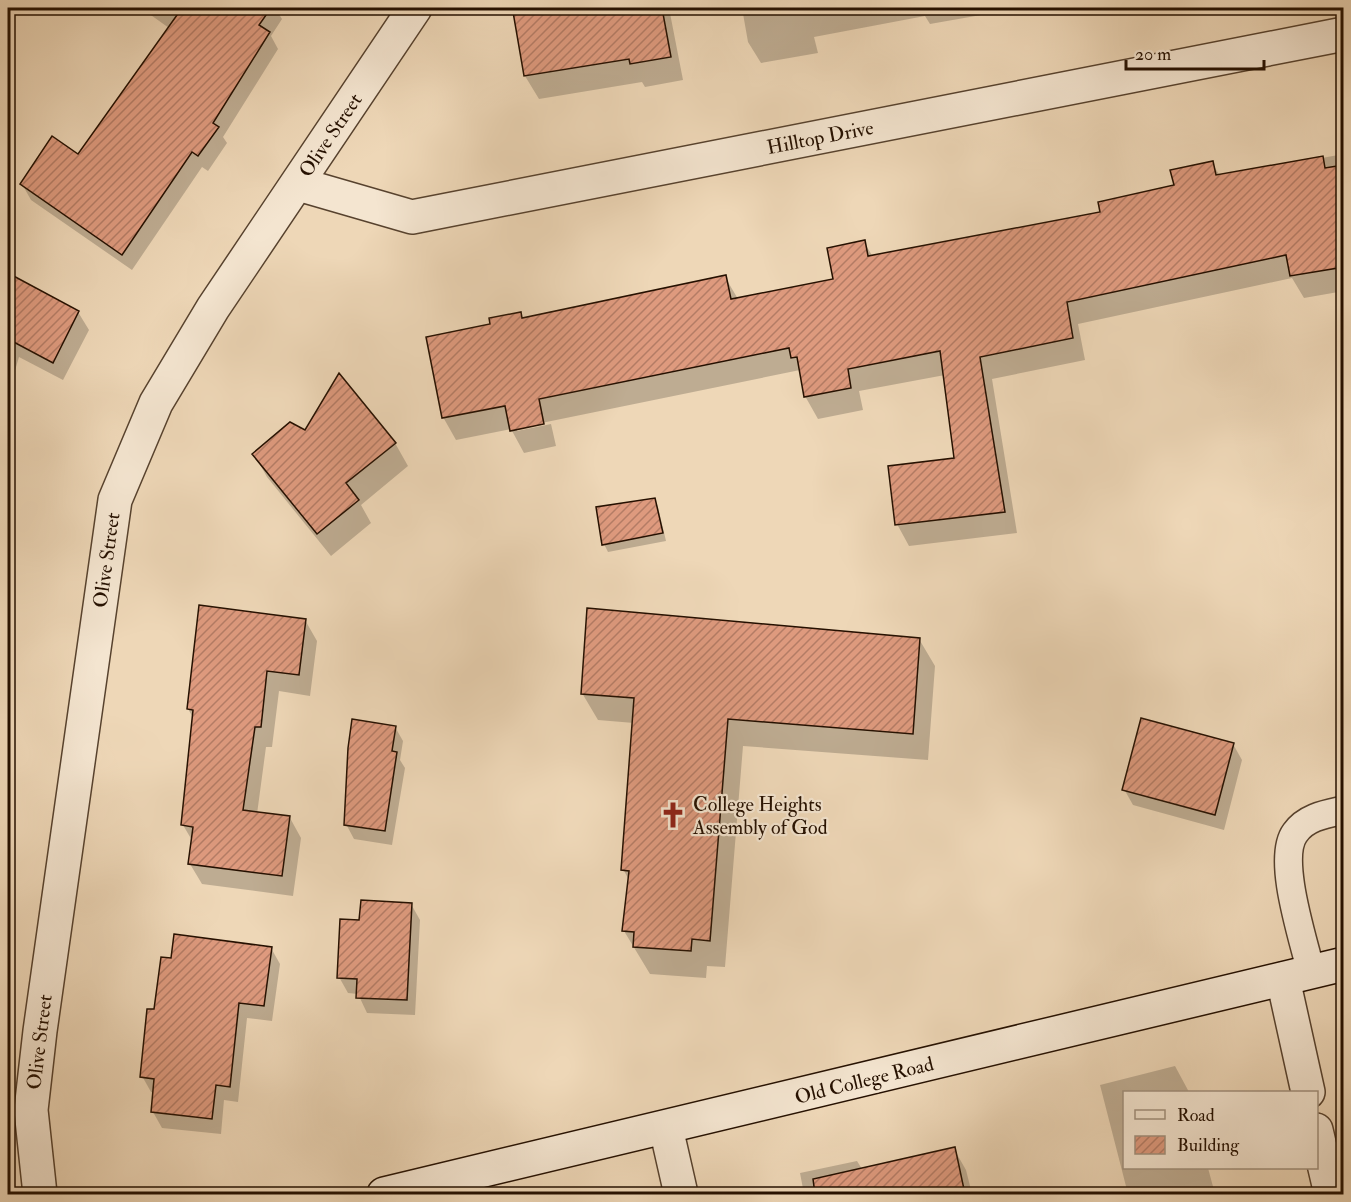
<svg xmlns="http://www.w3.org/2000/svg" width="1351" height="1202" font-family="'IM FELL Double Pica',serif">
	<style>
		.shadow { fill: #0003 }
		.building { fill: url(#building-hatch); stroke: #251000; stroke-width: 1.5 }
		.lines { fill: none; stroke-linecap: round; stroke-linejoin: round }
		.lane-casing { stroke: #57422e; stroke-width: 30 }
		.street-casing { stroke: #57422e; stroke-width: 36 }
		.secondary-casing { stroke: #251000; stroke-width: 36 }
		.lane { stroke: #f4e5d0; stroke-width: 27 }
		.street { stroke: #f4e5d0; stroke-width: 33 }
		.secondary { stroke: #f4e5d0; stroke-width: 33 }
		.labels { text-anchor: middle; stroke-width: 4.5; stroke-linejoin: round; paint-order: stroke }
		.street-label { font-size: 20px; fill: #251000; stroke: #f4e5d0 }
		.poi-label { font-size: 20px; fill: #251000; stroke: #f4e5d0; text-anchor: start }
	</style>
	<defs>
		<pattern id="building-hatch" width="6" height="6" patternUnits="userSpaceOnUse" patternTransform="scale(1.5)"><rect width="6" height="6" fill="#de9a7e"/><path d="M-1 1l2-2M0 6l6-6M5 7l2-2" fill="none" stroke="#b47c65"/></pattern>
	</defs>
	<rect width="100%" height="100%" fill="#eed7b7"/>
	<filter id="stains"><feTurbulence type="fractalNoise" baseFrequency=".00333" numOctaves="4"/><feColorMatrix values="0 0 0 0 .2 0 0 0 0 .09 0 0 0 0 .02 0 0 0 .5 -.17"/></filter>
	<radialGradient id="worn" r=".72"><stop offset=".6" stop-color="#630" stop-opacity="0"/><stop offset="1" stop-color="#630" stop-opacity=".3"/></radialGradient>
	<path class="shadow" d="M 141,8 L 275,8 L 282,19 L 271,36 L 278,49 L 223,137 L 227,143 L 208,171 L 202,167 L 132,270 L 31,200 L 22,184 L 79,156 L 169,28 Z
		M 552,8 L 669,8 L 683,80 L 645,87 L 642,82 L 539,99 L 525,76 L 515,14 Z
		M 742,8 L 1021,8 L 930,24 L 925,16 L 814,37 L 818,53 L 761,63 L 748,42 Z
		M 1344,154 L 1344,291 L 1304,298 L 1292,278 L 1078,324 L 1085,360 L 992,379 L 1017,533 L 909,546 L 897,524 L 956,459 L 945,375 L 859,391 L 863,410 L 818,419 L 805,396 L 800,370 L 517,428 L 517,431 L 551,424 L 556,446 L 524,453 L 511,429 L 456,440 L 443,417 L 492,325 L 520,313 L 523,319 L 725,277 L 738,299 L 835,280 L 864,242 L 873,257 L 1102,214 L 1176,186 L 1212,163 L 1220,176 Z
		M 8,275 L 78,312 L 89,330 L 63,380 L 19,357 L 8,394 Z
		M 306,432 L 395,443 L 408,466 L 361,505 L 371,523 L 331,556 L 267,477 L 254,454 Z
		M 654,499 L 658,507 L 666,541 L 608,552 L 604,544 Z
		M 305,620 L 317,641 L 310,696 L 279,691 L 272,747 L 266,747 L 257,814 L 290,818 L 301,838 L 293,896 L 202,884 L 190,864 L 193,842 L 183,825 L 194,719 L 188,709 Z
		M 919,639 L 935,666 L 928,760 L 743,746 L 725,967 L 707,966 L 706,978 L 650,974 L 624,931 L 629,880 L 623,869 L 634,723 L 598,720 L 582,693 Z
		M 395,727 L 403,741 L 400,760 L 405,768 L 392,845 L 354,839 L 346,824 Z
		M 1233,744 L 1242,760 L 1224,830 L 1133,805 L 1124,789 Z
		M 411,904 L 420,920 L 415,1015 L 367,1013 L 358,994 L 348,993 L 339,977 L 361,921 Z
		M 271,948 L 280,964 L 272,1021 L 247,1018 L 238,1102 L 224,1100 L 221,1134 L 162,1128 L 153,1112 L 154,1093 L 151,1092 L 142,1076 L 155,1011 Z
		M 1175,1066 L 1189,1092 L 1124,1092 L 1124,1168 L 1208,1168 L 1215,1194 L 1128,1194 L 1100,1085 Z
		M 954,1149 L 966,1170 L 972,1194 L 804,1194 L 800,1173 L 857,1161 L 862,1169 Z"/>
	<path class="building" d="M 182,8 L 271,8 L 259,25 L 270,32 L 213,123 L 219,127 L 198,156 L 192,152 L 122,255 L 20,184 L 52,136 L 78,154 Z
		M 543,8 L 662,8 L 671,57 L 630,64 L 629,59 L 524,76 L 513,12 Z
		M 1323,156 L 1325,168 L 1344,165 L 1344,267 L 1290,276 L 1286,255 L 1067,302 L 1073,338 L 980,357 L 1005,512 L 895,525 L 888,466 L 954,458 L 940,351 L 848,369 L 851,388 L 804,397 L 797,357 L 791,358 L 789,348 L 539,399 L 544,424 L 510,431 L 505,406 L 442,418 L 426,337 L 490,324 L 489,318 L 521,312 L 522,318 L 726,275 L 731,299 L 833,279 L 827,248 L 865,240 L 868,256 L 1100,212 L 1098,202 L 1174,185 L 1170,170 L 1213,161 L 1216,175 Z
		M 8,273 L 79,311 L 53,363 L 8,339 Z
		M 339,373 L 396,443 L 346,483 L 359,500 L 317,534 L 252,454 L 290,422 L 305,430 Z
		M 655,498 L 663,533 L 602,545 L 596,507 Z
		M 199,605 L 306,619 L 299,675 L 267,671 L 261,727 L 255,727 L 243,810 L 290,816 L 282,876 L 188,864 L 193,827 L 181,825 L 193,710 L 187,709 Z
		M 587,608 L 920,638 L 913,734 L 728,719 L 710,941 L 692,939 L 691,951 L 633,947 L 634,932 L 622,931 L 629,871 L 621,870 L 634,698 L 581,694 Z
		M 1141,718 L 1234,743 L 1215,815 L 1122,790 Z
		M 352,719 L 396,726 L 392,751 L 397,752 L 385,831 L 344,825 L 348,748 Z
		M 361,900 L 412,903 L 407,1000 L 356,998 L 357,979 L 337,978 L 340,919 L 359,920 Z
		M 174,934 L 272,947 L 264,1006 L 239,1003 L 230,1087 L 216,1085 L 212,1119 L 151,1112 L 154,1079 L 140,1077 L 147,1009 L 154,1009 L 161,957 L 171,958 Z
		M 955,1147 L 965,1194 L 815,1194 L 813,1179 Z"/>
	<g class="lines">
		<g class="lane-casing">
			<path id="lane" d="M 1311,972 C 1304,941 1276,859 1295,833 C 1306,817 1326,814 1344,810"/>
		</g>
		<g class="street-casing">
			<path id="street" d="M 298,184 L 412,217 L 1344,34
				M 1283,979 L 1308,1092
				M 666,1128 L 681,1194
				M 1316,1130 L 1331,1194
				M 40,1194 L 31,1110 L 40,1031 L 115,500 L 156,403 L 213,308 L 415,8"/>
		</g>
		<g class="secondary-casing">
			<path id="secondary" d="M 384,1194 L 1344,964"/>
		</g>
		<use href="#lane" class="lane"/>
		<use href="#street" class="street"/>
		<use href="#secondary" class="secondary"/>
	</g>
	<defs>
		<g id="church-bare" transform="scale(2.07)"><path d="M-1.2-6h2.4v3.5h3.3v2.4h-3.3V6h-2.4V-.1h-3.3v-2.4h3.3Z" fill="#8f2418" stroke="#f4e5d0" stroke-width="2.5" paint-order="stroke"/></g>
	</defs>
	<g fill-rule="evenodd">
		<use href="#church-bare" x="673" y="815"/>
	</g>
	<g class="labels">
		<g class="street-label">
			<text transform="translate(330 135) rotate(-56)" y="7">Olive Street</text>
			<text transform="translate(820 137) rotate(-11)" y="7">Hilltop Drive</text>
			<text transform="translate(106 560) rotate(-82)" y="7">Olive Street</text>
			<text transform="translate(39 1042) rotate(-83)" y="7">Olive Street</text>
			<text transform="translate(864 1080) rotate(-14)" y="7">Old College Road</text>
		</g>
		<g class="poi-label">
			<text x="693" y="811">College Heights<tspan x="693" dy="23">Assembly of God</tspan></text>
		</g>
	</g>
	<rect width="1351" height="1202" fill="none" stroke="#eed7b7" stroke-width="30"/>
	<rect x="9" y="9" width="1333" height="1184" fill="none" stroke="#251000" stroke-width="3"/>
	<rect x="15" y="15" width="1321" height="1172" fill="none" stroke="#251000" stroke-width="1.5"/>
	<rect x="1123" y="1091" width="195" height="78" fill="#f4e5d0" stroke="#a1907d" stroke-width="1.5"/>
	<rect x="1135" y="1110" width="30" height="9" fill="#f4e5d0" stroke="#a1907d" stroke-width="1.5"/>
	<text x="1177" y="1121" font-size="18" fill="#251000">Road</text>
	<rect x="1135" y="1136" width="30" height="18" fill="url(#building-hatch)" stroke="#a1907d" stroke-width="1.5"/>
	<text x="1177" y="1151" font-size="18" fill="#251000">Building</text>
	<path d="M1126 60v9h138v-9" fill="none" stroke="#251000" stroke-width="3"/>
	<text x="1135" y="60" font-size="18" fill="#251000" stroke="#f4e5d0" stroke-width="4.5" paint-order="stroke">20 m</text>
	<rect width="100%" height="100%" filter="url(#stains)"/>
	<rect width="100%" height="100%" fill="url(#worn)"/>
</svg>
